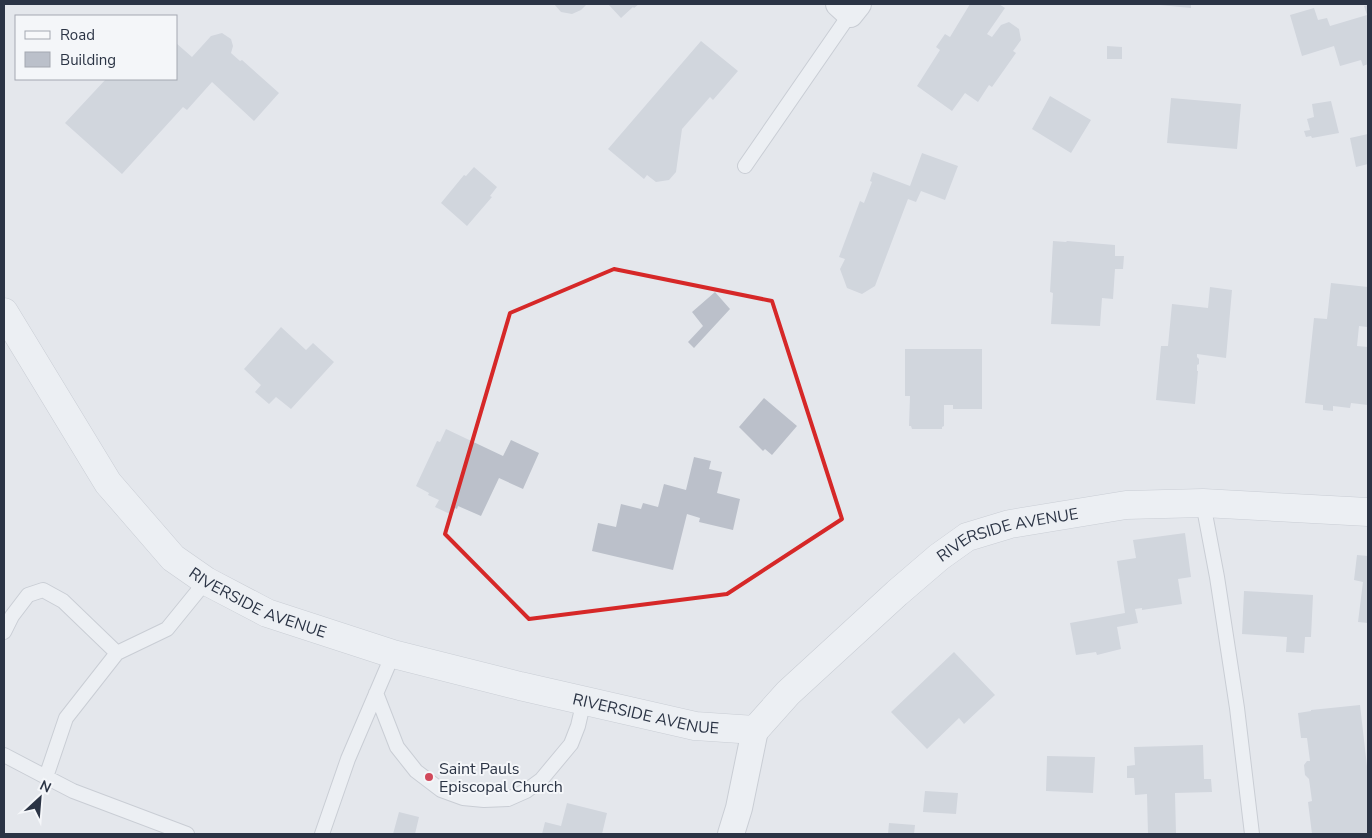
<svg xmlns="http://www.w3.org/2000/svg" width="1372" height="838" font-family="'Nunito Sans',sans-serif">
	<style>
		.building { fill: #bbc0ca }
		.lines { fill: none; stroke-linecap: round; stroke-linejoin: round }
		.service-casing { stroke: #a9aeb7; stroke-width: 16 }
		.minor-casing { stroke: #a9aeb7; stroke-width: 28 }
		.tertiary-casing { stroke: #a9aeb7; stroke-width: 29 }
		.service { stroke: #f7f8fa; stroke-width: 14 }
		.minor { stroke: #f7f8fa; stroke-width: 26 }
		.tertiary { stroke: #f7f8fa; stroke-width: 28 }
		.marked { fill: none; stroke: #d62828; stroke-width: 4; stroke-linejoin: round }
		.poi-dot { fill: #d1495b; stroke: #f4f6f9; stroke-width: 2 }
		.labels { text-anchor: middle; stroke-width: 4; stroke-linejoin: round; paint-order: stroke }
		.street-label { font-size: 16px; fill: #2b3445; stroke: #f4f6f9 }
		.poi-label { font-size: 16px; fill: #2b3445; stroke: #f4f6f9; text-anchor: start }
	</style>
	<rect width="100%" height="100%" fill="#e4e7ec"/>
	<path class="building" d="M 554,4 L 587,4 L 581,10 L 572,14 L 561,12 Z
		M 608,4 L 639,4 L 634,8 L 633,7 L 621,18 Z
		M 970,4 L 999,4 L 1005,8 L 987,34 L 992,37 L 1001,25 L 1009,22 L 1019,29 L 1021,40 L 1013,51 L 1016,53 L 992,87 L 989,85 L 978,102 L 965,93 L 952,111 L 917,86 L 940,50 L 936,47 L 945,34 L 950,37 Z
		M 1160,4 L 1191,4 L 1191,8 L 1160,5 Z
		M 1368,5 L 1368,64 L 1363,66 L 1361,60 L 1340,66 L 1334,46 L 1302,56 L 1290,15 L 1314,8 L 1318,20 L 1327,18 L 1330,26 L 1367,15 L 1364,6 Z
		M 222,33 L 231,39 L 233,46 L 231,53 L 240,61 L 242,60 L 279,93 L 254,121 L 212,82 L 187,110 L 183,107 L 122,174 L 65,123 L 106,79 L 176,79 L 176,43 L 192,57 L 211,36 Z
		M 701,41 L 738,71 L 713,100 L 710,97 L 682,129 L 676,172 L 669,180 L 656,182 L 647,175 L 644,179 L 608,149 Z
		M 1107,46 L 1122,47 L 1122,59 L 1107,59 Z
		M 1050,96 L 1091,120 L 1071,153 L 1032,129 Z
		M 1171,98 L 1241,104 L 1237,149 L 1167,143 Z
		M 1331,101 L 1339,133 L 1312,138 L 1311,136 L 1306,137 L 1304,131 L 1310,130 L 1307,119 L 1314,117 L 1312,104 Z
		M 1368,134 L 1368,164 L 1356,167 L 1350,138 Z
		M 922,153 L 958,166 L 945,200 L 921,191 L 916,202 L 908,199 L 875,286 L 862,294 L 847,288 L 840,269 L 845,259 L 839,257 L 860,201 L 864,203 L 872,182 L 870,181 L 873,172 L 910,186 Z
		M 474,167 L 497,187 L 490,196 L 492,197 L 467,226 L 441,203 L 464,175 L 466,176 Z
		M 1053,241 L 1066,242 L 1067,241 L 1115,245 L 1115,256 L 1124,256 L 1123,269 L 1115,269 L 1113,299 L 1102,298 L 1100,326 L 1051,324 L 1053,293 L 1050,292 Z
		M 1331,283 L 1368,287 L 1367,327 L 1359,326 L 1357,346 L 1368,347 L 1368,405 L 1351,403 L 1350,408 L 1333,406 L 1333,411 L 1323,410 L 1323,405 L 1305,403 L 1314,318 L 1327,319 Z
		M 1210,287 L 1232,290 L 1226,358 L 1197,354 L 1197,357 L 1199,359 L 1199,364 L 1197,365 L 1197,371 L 1198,371 L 1195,404 L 1156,400 L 1161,346 L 1168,346 L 1172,304 L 1208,308 Z
		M 715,292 L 730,309 L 694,348 L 688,342 L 703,326 L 692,312 Z
		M 281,327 L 306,350 L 313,343 L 334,362 L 291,409 L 276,397 L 269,404 L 255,392 L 261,385 L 244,369 Z
		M 905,349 L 982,349 L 982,409 L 953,409 L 953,405 L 944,405 L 944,426 L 942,427 L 942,429 L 912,429 L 911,426 L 909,426 L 910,396 L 905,396 Z
		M 764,398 L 797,426 L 772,455 L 765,449 L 763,451 L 739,427 Z
		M 446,429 L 503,456 L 511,440 L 539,453 L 523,489 L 499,478 L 481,516 L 458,506 L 457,509 L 455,508 L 452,515 L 435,507 L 439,500 L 428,495 L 429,493 L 416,486 L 437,441 L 440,442 Z
		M 694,457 L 711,461 L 709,469 L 722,472 L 717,493 L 740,499 L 733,530 L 699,522 L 700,518 L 687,514 L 673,570 L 592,551 L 598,523 L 616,527 L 621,504 L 641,509 L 643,503 L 658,507 L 664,484 L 686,490 Z
		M 1185,533 L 1191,577 L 1178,579 L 1182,604 L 1142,610 L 1142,608 L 1135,609 L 1138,623 L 1117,627 L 1121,649 L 1097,655 L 1096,652 L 1076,655 L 1070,623 L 1125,613 L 1117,561 L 1136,558 L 1133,540 Z
		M 1357,555 L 1368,556 L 1368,623 L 1358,622 L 1363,582 L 1354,580 Z
		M 1244,591 L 1313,595 L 1311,637 L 1305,637 L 1304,653 L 1286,652 L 1287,637 L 1242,634 Z
		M 954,652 L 995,695 L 964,724 L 959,718 L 927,749 L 891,712 Z
		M 1360,705 L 1368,775 L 1368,834 L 1312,834 L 1308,802 L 1312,801 L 1309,779 L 1305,775 L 1304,765 L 1307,761 L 1310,761 L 1307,738 L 1301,738 L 1298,713 L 1311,711 L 1311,710 Z
		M 1203,745 L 1204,779 L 1211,779 L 1212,792 L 1175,793 L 1176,834 L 1148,834 L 1147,794 L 1135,795 L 1134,778 L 1127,778 L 1127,766 L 1135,765 L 1134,747 Z
		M 1047,756 L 1095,757 L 1093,793 L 1046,791 Z
		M 925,791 L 958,793 L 956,814 L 923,812 Z
		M 567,803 L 607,813 L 602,834 L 542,834 L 545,822 L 561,826 Z
		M 399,812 L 419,817 L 415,834 L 393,834 Z
		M 889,823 L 915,825 L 914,834 L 888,834 Z"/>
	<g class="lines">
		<g class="service-casing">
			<path id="service" d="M 745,166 L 850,14
				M 1203,503 L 1217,577 L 1237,708 L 1252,834
				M 4,632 L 12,616 L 28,595 L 43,590 L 63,601 L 117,653
				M 376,693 L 397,747 L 416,771 L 441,790 L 463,798 L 484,800 L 508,799 L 526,791 L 541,780 L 571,744 L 578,726 L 584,700
				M 4,755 L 46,777
				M 187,834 L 73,791 L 46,777 L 66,718 L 117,653 L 167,629 L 206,581
				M 322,834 L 348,759 L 393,654"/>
		</g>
		<g class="minor-casing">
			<path id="minor" d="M 839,4 L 850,14 L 858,4
				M 731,834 L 739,808 L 755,730"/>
		</g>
		<g class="tertiary-casing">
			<g id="tertiary">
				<path id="s1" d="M 4,312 L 108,483 L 173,558 L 206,581 L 267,613 L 393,654 L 520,686 L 695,726 L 755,730 L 788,693 L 897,593 L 939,557 L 967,537 L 1010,524 L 1126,505 L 1203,503 L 1368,512"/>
			</g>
		</g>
		<use href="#service" class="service"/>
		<use href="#minor" class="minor"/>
		<use href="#tertiary" class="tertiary"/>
	</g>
	<path d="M0 0H1372V838H0ZM 614,269 L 772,301 L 842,519 L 727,594 L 529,619 L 445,534 L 510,313 Z" fill="#e4e7ec" fill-opacity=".55" fill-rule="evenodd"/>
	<path class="marked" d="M 614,269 L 772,301 L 842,519 L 727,594 L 529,619 L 445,534 L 510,313 Z"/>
	<circle class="poi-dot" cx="429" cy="777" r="5"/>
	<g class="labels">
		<g class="street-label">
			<text dy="6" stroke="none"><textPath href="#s1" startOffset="1238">RIVERSIDE AVENUE</textPath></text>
			<text dy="6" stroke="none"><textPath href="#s1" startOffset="396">RIVERSIDE AVENUE</textPath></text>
			<text dy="6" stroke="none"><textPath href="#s1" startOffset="801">RIVERSIDE AVENUE</textPath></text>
		</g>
		<g class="poi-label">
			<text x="439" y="774">Saint Pauls<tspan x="439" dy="18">Episcopal Church</tspan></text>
		</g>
	</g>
	<rect width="1372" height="838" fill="none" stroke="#2b3445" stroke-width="10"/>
	<rect x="15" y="15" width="162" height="65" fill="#f4f6f9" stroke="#a4a8b1"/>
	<rect x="25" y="31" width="25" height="8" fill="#f7f8fa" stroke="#a4a8b1"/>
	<text x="60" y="40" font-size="15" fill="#2b3445">Road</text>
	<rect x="25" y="52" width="25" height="15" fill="#bbc0ca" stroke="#a4a8b1"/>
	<text x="60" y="65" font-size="15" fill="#2b3445">Building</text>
	<g transform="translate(40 798) rotate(26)" stroke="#f4f6f9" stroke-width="4" paint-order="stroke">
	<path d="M0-4L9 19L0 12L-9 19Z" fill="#2b3445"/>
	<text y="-8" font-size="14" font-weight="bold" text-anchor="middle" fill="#2b3445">N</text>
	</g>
</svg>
